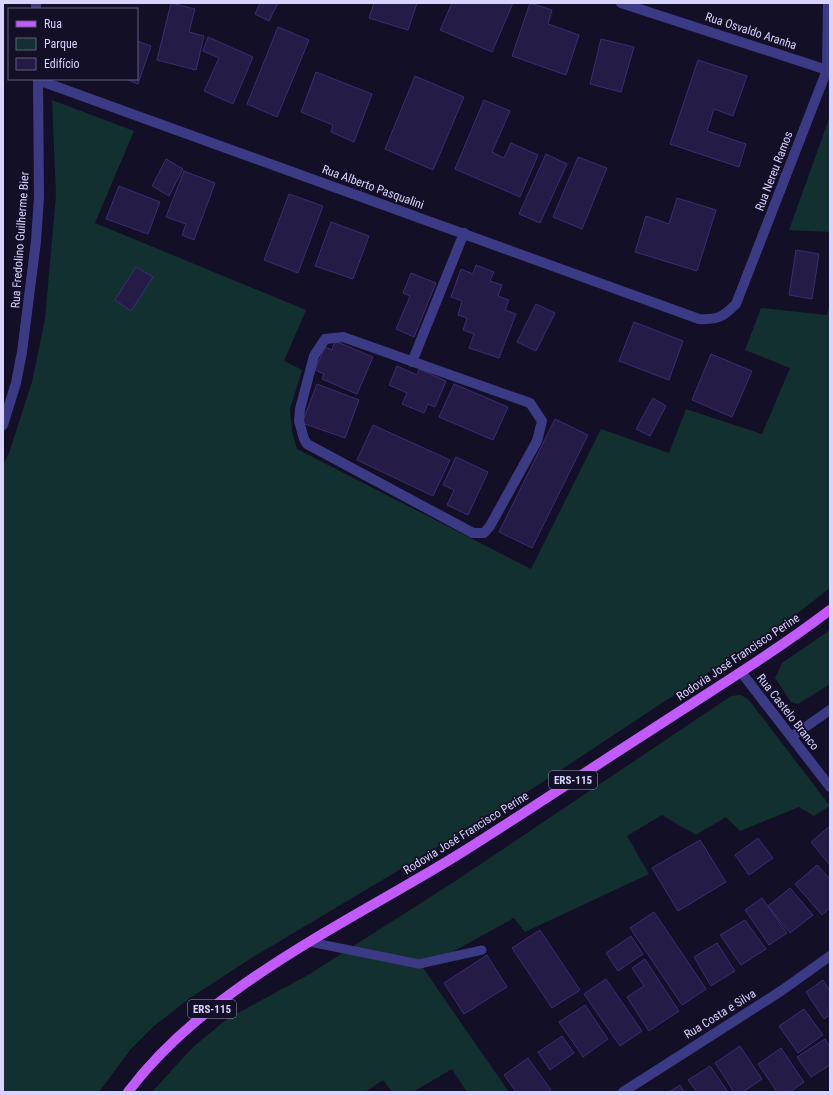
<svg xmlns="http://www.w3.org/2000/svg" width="833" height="1095" font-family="'Roboto Condensed',sans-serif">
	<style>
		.green { fill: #12302f }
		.building { fill: #241b47; stroke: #3b2d73 }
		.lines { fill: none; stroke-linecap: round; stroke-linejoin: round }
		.service { stroke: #3d3a85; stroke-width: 9 }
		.minor { stroke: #3d3a85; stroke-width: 10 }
		.tertiary { stroke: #3d3a85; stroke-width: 10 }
		.primary { stroke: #c25bff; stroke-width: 10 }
		.labels { text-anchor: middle; stroke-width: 3.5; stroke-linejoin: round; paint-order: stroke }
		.shield { fill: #130f26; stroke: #9e99be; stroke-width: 1 }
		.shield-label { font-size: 11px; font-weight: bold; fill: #d9d4ff }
		.street-label { font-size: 12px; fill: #d9d4ff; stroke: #130f26 }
	</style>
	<rect width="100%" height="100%" fill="#130f26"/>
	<path class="green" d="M 52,100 L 134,131 L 95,223 L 306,310 L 284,361 L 302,370 L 290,409 L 292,431 L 297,449 L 531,569 L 601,429 L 669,453 L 686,409 L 762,434 L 790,368 L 745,350 L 761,308 L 827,315 L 830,303 L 830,588 L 794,616 L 500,810 L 253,957 L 190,998 L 154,1026 L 131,1049 L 99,1092 L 3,1092 L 3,465 L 9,453 L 32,382 L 45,319 L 56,195 Z
		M 830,116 L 830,232 L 789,230 Z
		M 830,630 L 830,684 L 798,704 L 791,702 L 775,678 L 782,663 Z
		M 741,695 L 749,700 L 830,806 L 814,816 L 799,807 L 740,831 L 726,817 L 696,835 L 662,815 L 627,836 L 649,874 L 525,932 L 514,918 L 423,968 L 509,1092 L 467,1092 L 452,1069 L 413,1092 L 392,1092 L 383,1080 L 365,1092 L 152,1092 L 193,1047 L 227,1019 L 308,975 L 457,880 L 731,696 Z"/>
	<path class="building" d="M 171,3 L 195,9 L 189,32 L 204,36 L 196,70 L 157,60 Z
		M 260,3 L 278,3 L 269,21 L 255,14 Z
		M 374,3 L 417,3 L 408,30 L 369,18 Z
		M 452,3 L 513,3 L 492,52 L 440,30 Z
		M 530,3 L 552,10 L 548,24 L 579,35 L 566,75 L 512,56 Z
		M 278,27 L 309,40 L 277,117 L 247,104 Z
		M 208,37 L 253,57 L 233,104 L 204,91 L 219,58 L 203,51 Z
		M 601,39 L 634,47 L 621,92 L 590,84 Z
		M 137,41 L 151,46 L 138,84 L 126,79 L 137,79 Z
		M 698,60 L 747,76 L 733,116 L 714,109 L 707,131 L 746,144 L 739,167 L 670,144 Z
		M 316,72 L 372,94 L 354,142 L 331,132 L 333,125 L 301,112 Z
		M 415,76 L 464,97 L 433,170 L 385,149 Z
		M 484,100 L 510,111 L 492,152 L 504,158 L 511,143 L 538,155 L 520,197 L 455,169 Z
		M 546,154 L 567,164 L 540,223 L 519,214 Z
		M 578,157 L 607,168 L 582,229 L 553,217 Z
		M 166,159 L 183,169 L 169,196 L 152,186 Z
		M 184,171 L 215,183 L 194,240 L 182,235 L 186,224 L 166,217 Z
		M 119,186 L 160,202 L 148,234 L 106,219 Z
		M 289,194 L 323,206 L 298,273 L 264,260 Z
		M 677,198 L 716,210 L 697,271 L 635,252 L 646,216 L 669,224 Z
		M 331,222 L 369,236 L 353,279 L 315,266 Z
		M 796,250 L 819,254 L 812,299 L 789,295 Z
		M 476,265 L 494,272 L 490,281 L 502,285 L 498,296 L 509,300 L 505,310 L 516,314 L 499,358 L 469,348 L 474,334 L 463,330 L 467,318 L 458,315 L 462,301 L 451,297 L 461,269 L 473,274 Z
		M 136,267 L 153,277 L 131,311 L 115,300 Z
		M 411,273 L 436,283 L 414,337 L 396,329 L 410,296 L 403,293 Z
		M 536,304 L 555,313 L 536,351 L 517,342 Z
		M 634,322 L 683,341 L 669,380 L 619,361 Z
		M 335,341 L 373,357 L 357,394 L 322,379 L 324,374 L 315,370 L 325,347 L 332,350 Z
		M 711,354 L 752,371 L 732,417 L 692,400 Z
		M 397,366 L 417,375 L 419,369 L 446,381 L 435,407 L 428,404 L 424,413 L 402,404 L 407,393 L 389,385 Z
		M 317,384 L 359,400 L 345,438 L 302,423 Z
		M 454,384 L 508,407 L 493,440 L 439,417 Z
		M 653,398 L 666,406 L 650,436 L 636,429 Z
		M 555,419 L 588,435 L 532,548 L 499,532 Z
		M 373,425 L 450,460 L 433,496 L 357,460 Z
		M 456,457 L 488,472 L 468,515 L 447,505 L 454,490 L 443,485 Z
		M 830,826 L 830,865 L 811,842 Z
		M 758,838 L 773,858 L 749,875 L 735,855 Z
		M 700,840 L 726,882 L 678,911 L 652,868 Z
		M 817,865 L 830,879 L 830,908 L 822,915 L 795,884 Z
		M 790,888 L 813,915 L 790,933 L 768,906 Z
		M 762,898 L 787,933 L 769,945 L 745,910 Z
		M 654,912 L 706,989 L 682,1005 L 630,928 Z
		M 745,920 L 766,949 L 741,965 L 720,935 Z
		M 540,930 L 580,990 L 552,1008 L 512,948 Z
		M 631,936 L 643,954 L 618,971 L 606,953 Z
		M 717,943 L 735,971 L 711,986 L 694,957 Z
		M 487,955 L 507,987 L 464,1014 L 444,983 Z
		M 645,959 L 679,1011 L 649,1031 L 627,997 L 644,986 L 632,968 Z
		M 606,979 L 642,1031 L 620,1046 L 584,994 Z
		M 823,980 L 830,991 L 830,1015 L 824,1019 L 806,992 Z
		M 585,1005 L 608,1039 L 583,1057 L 559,1022 Z
		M 804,1009 L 823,1035 L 798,1053 L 779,1026 Z
		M 562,1036 L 574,1053 L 550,1070 L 538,1052 Z
		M 825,1039 L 830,1047 L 830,1065 L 811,1077 L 797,1057 Z
		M 740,1046 L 762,1079 L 743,1092 L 734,1092 L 715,1063 Z
		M 781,1048 L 804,1082 L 790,1092 L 777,1092 L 758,1064 Z
		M 528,1058 L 551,1090 L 548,1092 L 516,1092 L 504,1075 Z
		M 710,1066 L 728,1092 L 697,1092 L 688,1080 Z
		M 680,1085 L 684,1092 L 669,1092 Z"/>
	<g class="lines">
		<path class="service" d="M 310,942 L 419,964 L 482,950"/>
		<path class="minor" d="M 621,3 L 827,70
			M 38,80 L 699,319 C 718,320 723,317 736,304 L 827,70 L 828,3
			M 343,337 L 530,403 L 542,421 L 537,441 L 490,526 L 484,533 L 473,533 L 307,444 L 304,439 L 299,421 L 300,409 L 314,356 L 325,339 Z
			M 412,362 L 464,233
			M 741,672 L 830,787
			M 791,737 L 830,710
			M 623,1092 L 781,991 L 830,956"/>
		<path class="tertiary" d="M 36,3 L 36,9
			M 3,425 L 16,383 L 22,352 L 36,241 L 39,197 L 38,79"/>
		<path class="primary" d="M 128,1092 C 209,984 352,921 464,851 C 526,812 587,771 648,732 C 709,692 772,654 830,610"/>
	</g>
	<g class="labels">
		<g class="shield">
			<rect x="549" y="771" width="48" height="18" rx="3"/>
			<rect x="188" y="1000" width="48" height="18" rx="3"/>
		</g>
		<g class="shield-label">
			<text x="573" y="784">ERS-115</text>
			<text x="212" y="1013">ERS-115</text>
		</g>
		<g class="street-label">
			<text transform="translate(751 31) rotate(18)" y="4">Rua Osvaldo Aranha</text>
			<text transform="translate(774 171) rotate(-69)" y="4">Rua Nereu Ramos</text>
			<text transform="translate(373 187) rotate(20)" y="4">Rua Alberto Pasqualini</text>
			<text transform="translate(20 240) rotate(-86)" y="4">Rua Fredolino Guilherme Bier</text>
			<text transform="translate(738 657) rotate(-34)" y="4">Rodovia José Francisco Perine</text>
			<text transform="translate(788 712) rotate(52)" y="4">Rua Castelo Branco</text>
			<text transform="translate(466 833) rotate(-32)" y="4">Rodovia José Francisco Perine</text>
			<text transform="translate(720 1014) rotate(-32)" y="4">Rua Costa e Silva</text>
		</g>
	</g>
	<rect width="833" height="1095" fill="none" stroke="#d9d4ff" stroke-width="8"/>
	<rect x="8" y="8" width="130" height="72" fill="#130f26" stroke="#625e7d"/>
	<rect x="16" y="21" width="20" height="6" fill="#c25bff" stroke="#625e7d"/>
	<text x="44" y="28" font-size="12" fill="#d9d4ff">Rua</text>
	<rect x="16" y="38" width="20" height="12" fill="#12302f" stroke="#625e7d"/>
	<text x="44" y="48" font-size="12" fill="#d9d4ff">Parque</text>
	<rect x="16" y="58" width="20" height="12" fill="#241b47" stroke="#625e7d"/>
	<text x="44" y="68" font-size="12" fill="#d9d4ff">Edifício</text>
</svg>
